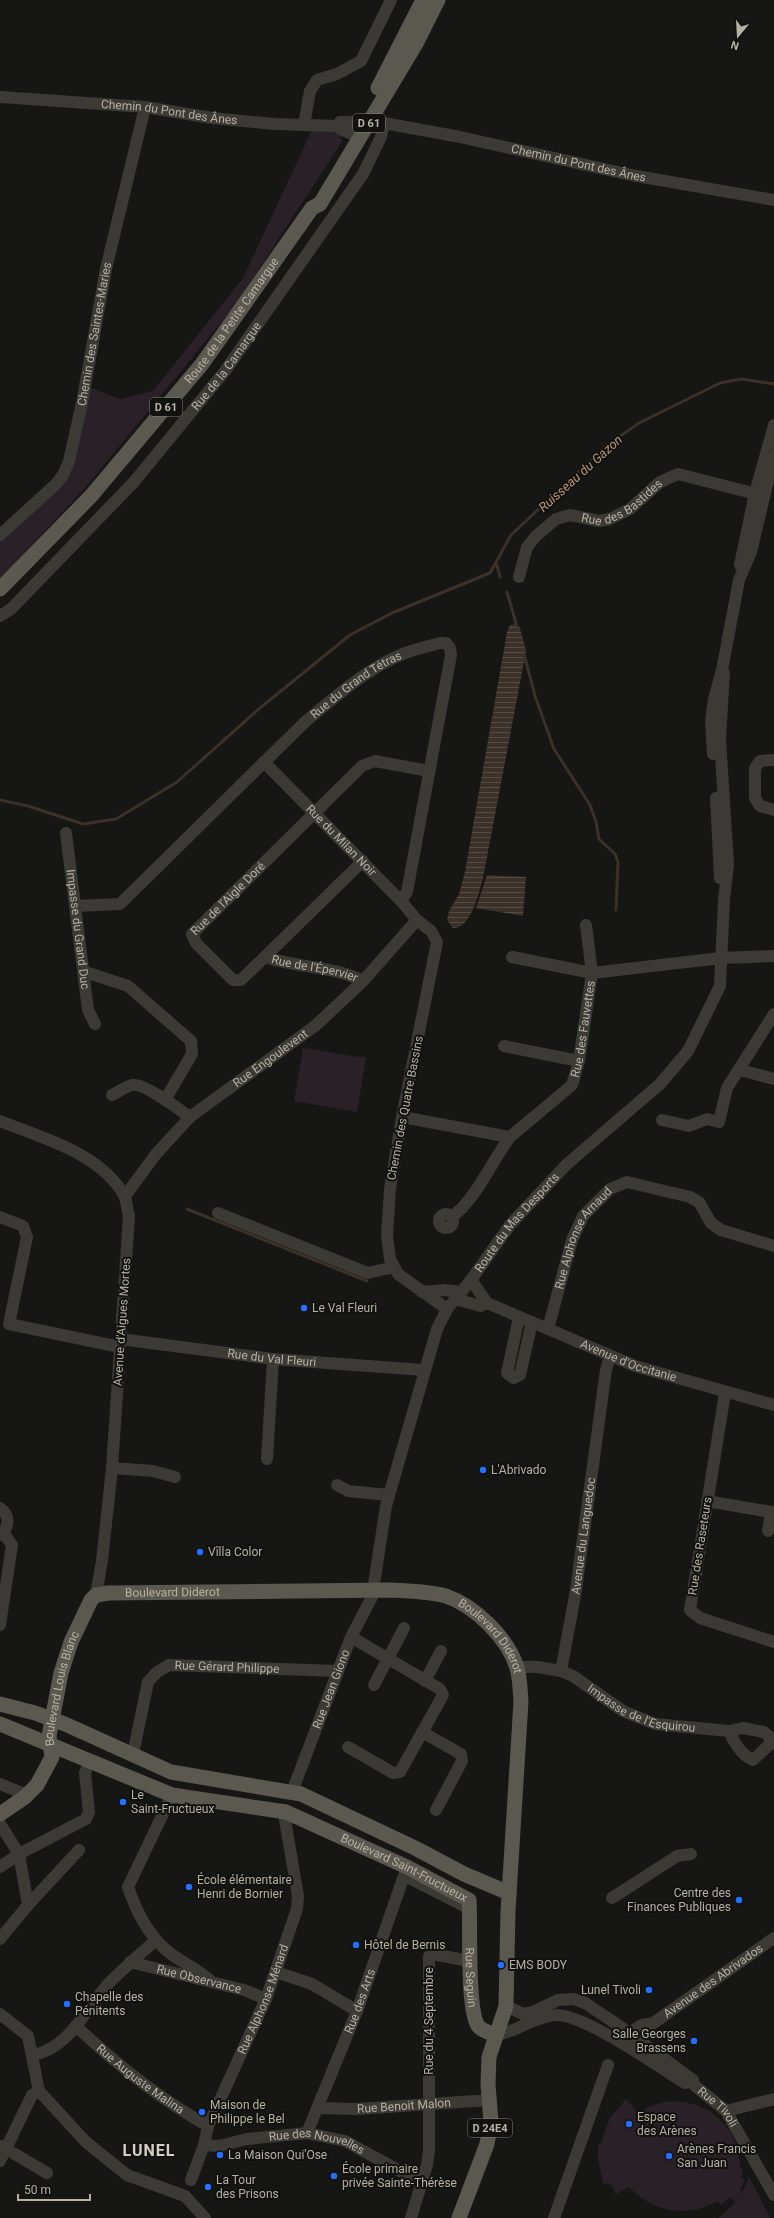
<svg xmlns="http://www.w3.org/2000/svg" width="774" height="2218" font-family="Roboto,sans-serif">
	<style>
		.green { fill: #292028 }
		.water { fill: url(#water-rules) }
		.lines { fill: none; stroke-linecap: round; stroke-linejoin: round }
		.stream { stroke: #3b3129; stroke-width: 3 }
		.minor { stroke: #3b3a35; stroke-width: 12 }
		.major { stroke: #5b5850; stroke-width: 15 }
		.poi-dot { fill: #2370ff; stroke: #11110f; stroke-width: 1.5 }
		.labels { text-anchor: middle; stroke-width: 4; stroke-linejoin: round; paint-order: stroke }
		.shield { fill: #11110f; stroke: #858177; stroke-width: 1 }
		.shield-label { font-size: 11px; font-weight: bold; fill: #b7b1a4 }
		.street-label { font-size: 12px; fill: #b7b1a4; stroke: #11110f }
		.poi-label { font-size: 12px; fill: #b7b1a4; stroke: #11110f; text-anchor: start }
		.water-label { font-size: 13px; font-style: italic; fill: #b69478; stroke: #11110f }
		.district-label { font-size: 16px; font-weight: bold; letter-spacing: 1px; fill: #d3cfc6; stroke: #11110f }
	</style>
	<defs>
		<pattern id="water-rules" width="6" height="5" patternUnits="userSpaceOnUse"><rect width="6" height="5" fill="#3b3129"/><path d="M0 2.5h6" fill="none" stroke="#554c45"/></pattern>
	</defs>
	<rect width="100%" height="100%" fill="#161614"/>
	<path class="green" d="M 312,130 L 334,131 L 340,135 L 342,142 L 236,304 L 86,487 L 0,579 L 0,539 L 59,487 L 88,387 L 120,399 L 153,391 L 243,278 Z
		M 303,1048 L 366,1058 L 357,1112 L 294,1101 Z
		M 626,2099 L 638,2113 C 681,2083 740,2114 740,2167 L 743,2168 L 741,2178 L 745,2179 L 740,2190 L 743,2192 L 735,2202 L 730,2197 L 721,2205 L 718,2201 C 687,2218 654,2213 629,2187 L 616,2194 L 610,2183 L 603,2184 L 598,2158 L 598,2144 L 601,2144 L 609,2119 Z
		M 749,2176 L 770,2218 L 718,2218 C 735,2204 742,2198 749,2176 Z"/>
	<path class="water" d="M 517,624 L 520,628 L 526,651 L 483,878 C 479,892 471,929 453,928 L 447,920 L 449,911 L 459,894 L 465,872 L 507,632 L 510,625 Z
		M 487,875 L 526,877 L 523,916 L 476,908 Z"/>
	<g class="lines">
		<path class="stream" d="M 497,565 L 500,577
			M 507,592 L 517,627
			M 524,654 L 535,696 L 554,749 L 590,805 L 596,822 L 599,839 L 615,854 L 618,862 L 616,910
			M 0,800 L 28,806 L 83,824 L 116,819 L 177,782 L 260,708 L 350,635 L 392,613 L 490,573 L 511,535 L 606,446 L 639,423 L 720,383 L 741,379 L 774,384
			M 187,1209 L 367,1281"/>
		<g class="minor">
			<path id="s1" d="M 0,97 L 145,107 L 212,118 L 275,124 L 338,126 L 340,129 L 352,134"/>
			<path d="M 304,125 L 310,91 L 317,80 L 337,74 L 361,61 L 391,0"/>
			<path d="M 338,126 L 340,122 L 358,122"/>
			<path id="s2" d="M 367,127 L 378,127 L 384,123 L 460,137 L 631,175 L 774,200"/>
			<path id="s3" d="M 0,535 L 56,484 L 63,475 L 69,461 L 82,403 L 106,269 L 145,107"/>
			<path d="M 740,565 L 755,493 L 774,425"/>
			<path id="s4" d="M 519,577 L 527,547 L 536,536 L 556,519 L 570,515 L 599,521 L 610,519 L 630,509 L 660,482 L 678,474 L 764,496"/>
			<path id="s5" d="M 0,616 L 11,609 L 133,483 L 225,371 L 363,174 L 381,137 L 384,123"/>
			<path d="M 713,754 L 711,721 L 714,699 L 722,670 L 739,580 L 751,552 L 774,455"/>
			<path d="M 774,760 L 760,761 L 755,768 L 755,798 L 760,806 L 774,810"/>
			<path id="s6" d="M 264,762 L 401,901 L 417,920 L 431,931 L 437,942 L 402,1117 L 390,1189 L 387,1235 L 390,1259 L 398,1274 L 447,1309"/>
			<path d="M 716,798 L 720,878"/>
			<path id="s7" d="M 66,833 L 88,1010 L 95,1024"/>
			<path id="s8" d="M 363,861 L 241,980 L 233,980 L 196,943 L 192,934 L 362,766 L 375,761 L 429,771"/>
			<path id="s9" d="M 76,906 L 120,904 L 305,722 C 334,698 364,671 398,656 C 411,650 426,647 440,643 L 446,643 L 450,648 L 451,655 L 407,892 L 401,901"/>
			<path id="s10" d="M 266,957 C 297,968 334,966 363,981"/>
			<path d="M 512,957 L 592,973 L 721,958 L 774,956"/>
			<path d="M 85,972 L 128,986 L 191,1041 L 192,1054 L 165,1100"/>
			<path d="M 504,1046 L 579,1061"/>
			<path d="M 740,1070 L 774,1079"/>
			<path d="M 112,1095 C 118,1092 125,1087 132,1085 C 143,1082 180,1110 190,1117"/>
			<path id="s11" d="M 402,1117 L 510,1137 L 572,1085 L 579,1061 L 592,973 L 586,925"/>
			<path d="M 662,1120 L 689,1126 L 707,1119 L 719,1122 L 727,1088 L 774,1014"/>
			<path d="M 0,1121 C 42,1138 100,1153 124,1195 C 127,1201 127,1210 129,1216 L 112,1468 L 102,1561 L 96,1595"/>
			<path id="s12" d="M 125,1196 L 156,1154 L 190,1117 L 315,1026 L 363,981 L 417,920"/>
			<path d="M 218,1213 L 368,1273 L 394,1267"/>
			<circle cx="446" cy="1221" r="7"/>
			<path d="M 0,1217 L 23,1226 L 27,1237 L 9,1324 L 120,1347"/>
			<path d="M 451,1217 C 474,1203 493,1159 510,1137"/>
			<path id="s13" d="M 471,1280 L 487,1303 L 635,1366 L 774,1405"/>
			<path d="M 422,1292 L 444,1290 L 462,1292"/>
			<path d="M 455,1299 L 481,1306 L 487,1303"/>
			<path d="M 519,1317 L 507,1373 L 514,1378 L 520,1375 L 532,1322"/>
			<path id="s14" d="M 548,1329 L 572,1240 L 583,1216 L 610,1189 L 627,1182 L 690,1197 L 699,1202 L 711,1223 L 721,1230 L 774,1246"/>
			<path id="s15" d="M 120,1339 L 273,1359 L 423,1370"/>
			<path d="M 725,1393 L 690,1610 L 700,1618 L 774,1642"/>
			<path d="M 267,1459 L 273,1359"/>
			<path d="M 112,1468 L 153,1471 L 175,1477"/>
			<path d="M 337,1485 L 348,1491 L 389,1495"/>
			<path d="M 707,1501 L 771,1512 L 768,1531"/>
			<path d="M 0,1508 C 10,1515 10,1527 0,1535"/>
			<path d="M 0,1625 L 12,1545 L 3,1532"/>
			<path id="s16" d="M 517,1667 L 538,1667 L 561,1671 L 573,1676 L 623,1711 L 655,1724 L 729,1731 L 743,1728 L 764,1732 L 770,1737 L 770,1744 L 753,1760 C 742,1756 733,1741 729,1731"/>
			<path id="s17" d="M 561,1671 L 576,1590 L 606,1370 L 610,1356"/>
			<path d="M 425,1681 L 441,1651"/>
			<path d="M 374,1685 L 404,1628"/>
			<path d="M 422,1732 L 461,1754 L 462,1761 L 436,1810"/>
			<path d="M 348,1747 L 393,1773 L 400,1772 L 443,1695 L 440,1689 L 351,1637"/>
			<path id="s18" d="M 133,1754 L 148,1682 L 157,1672 L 169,1665 L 337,1671"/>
			<path d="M 0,1784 L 22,1793 L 25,1797"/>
			<path id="s19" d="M 292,1792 L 351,1637 L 372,1597 L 386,1506 L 437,1329 L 447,1309 L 471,1280 L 510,1225 L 566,1165 L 660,1084 L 688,1051 L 720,986 L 724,900 L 728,864 L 720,739 L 724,673 L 722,670"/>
			<path d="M 172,1795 L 128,1887 C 136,1911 150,1938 171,1954 C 185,1964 199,1970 212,1982"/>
			<path d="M 0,1824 L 19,1854 L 28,1905"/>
			<path d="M 0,1867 L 19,1854 L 86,1819 L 89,1812 L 85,1773 L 90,1760"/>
			<path d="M 405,1876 L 470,1909"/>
			<path d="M 612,1898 L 677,1856 L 691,1854"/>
			<path d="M 0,1939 L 28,1905 L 79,1850"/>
			<path id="s20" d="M 130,1962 L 244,1990 L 266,1999"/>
			<path d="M 276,1972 L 312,1984 L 357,2011"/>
			<path id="s21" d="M 506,2006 L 523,2014 L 533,2012 L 558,2000 L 574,1999 L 585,2003 L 621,2027 L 693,2080 L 694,2085 L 726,2111 L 774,2195"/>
			<path d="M 0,2014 L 28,2036 L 39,2091"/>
			<path id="s22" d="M 77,2027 C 117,2065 160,2099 208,2126"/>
			<path id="s23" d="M 630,2034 C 637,2027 642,2023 652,2024 L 774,1938"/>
			<path d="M 496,2035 C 517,2032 535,2016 556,2015 C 584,2014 659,2067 685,2083"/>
			<path d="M 33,2055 C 70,2048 85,2009 109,1983 C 124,1968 140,1954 156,1940"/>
			<path d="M 39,2091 L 86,2142 L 127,2175 L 185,2196 L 205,2218"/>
			<path id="s24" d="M 317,2108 L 357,2109 L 490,2100"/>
			<path d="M 726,2111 L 774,2099"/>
			<path id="s25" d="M 307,2133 L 357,2011 L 407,1867"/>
			<path id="s26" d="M 204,2145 L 219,2146 L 247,2139 L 307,2133 L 345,2141 L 422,2183"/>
			<path d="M 1,2146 L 47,2173"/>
			<path d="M 0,2161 L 32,2095 L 39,2091"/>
			<path id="s27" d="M 191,2180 L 204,2145 L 208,2126 L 266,1999 L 297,1909 L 298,1896 L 285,1820 L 286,1812"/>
			<path d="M 411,2218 L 427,2165 L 429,2151 L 429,1956 L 432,1954 L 469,1961"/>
			<path d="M 554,2218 L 608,2065"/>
		</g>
		<g class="major">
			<path d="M 378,88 L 423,0"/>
			<path id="s28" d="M 0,589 L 91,496 L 202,364 L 312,208 L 320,204 L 417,42 L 438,0"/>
			<path d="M 0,1704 L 35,1713 L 65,1724 L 171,1772 L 301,1794 L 415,1848 L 464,1874 L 509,1893"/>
			<path id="s29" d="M 0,1724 L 172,1795 L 286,1812 L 407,1867 L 469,1900 C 471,1923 466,2013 479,2027 C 483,2031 490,2033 496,2035"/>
			<path id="s30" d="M 0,1814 L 25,1797 L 37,1785 L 52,1757 L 49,1736 L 61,1673 L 71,1642 L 91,1600 L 96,1595 L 108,1593 L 391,1590 C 409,1591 428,1591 446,1596 C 475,1606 508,1638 517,1668 C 520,1678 520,1690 521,1701 L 508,1911 L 506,2006 L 489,2057 L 488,2084 L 491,2122 L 487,2144 L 459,2218"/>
		</g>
	</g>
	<g class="poi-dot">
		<circle cx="304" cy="1308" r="4"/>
		<circle cx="483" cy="1470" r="4"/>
		<circle cx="200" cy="1552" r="4"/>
		<circle cx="123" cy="1802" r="4"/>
		<circle cx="189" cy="1887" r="4"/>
		<circle cx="739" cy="1900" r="4"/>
		<circle cx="356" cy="1945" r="4"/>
		<circle cx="501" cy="1965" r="4"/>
		<circle cx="649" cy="1990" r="4"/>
		<circle cx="67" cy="2004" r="4"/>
		<circle cx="694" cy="2041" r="4"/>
		<circle cx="202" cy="2112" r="4"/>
		<circle cx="629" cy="2124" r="4"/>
		<circle cx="220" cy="2155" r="4"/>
		<circle cx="669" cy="2156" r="4"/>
		<circle cx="334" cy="2176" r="4"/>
		<circle cx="208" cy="2187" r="4"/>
	</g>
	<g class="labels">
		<g class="shield">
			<rect x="353" y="114" width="32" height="18" rx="3"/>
			<rect x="150" y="398" width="32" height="18" rx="3"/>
			<rect x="468" y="2119" width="44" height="18" rx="3"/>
		</g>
		<g class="shield-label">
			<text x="369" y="127">D 61</text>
			<text x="166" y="411">D 61</text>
			<text x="490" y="2132">D 24E4</text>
		</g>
		<g class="street-label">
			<text dy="4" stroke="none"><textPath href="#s1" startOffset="170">Chemin du Pont des Ânes</textPath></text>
			<text dy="4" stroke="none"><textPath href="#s2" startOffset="217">Chemin du Pont des Ânes</textPath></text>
			<text dy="4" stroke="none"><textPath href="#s28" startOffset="355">Route de la Petite Camargue</textPath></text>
			<text dy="4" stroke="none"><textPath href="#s3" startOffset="232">Chemin des Saintes-Maries</textPath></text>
			<text dy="4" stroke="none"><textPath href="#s5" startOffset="338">Rue de la Camargue</textPath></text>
			<text dy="4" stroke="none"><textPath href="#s4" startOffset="144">Rue des Bastides</textPath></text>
			<text dy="4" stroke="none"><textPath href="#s9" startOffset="367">Rue du Grand Tétras</textPath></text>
			<text dy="4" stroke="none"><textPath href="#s6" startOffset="110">Rue du Milan Noir</textPath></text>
			<text dy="4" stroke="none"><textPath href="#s8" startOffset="291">Rue de l'Aigle Doré</textPath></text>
			<text dy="4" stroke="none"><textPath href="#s7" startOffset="97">Impasse du Grand Duc</textPath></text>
			<text dy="4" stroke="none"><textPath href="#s10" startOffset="50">Rue de l'Épervier</textPath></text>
			<text dy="4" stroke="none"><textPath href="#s11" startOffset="248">Rue des Fauvettes</textPath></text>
			<text dy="4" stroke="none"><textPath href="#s12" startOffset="202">Rue Engoulevent</textPath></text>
			<text transform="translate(405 1108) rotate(-79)" y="4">Chemin des Quatre Bassins</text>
			<text dy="4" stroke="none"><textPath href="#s19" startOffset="621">Route du Mas Desports</textPath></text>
			<text dy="4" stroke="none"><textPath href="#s14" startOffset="99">Rue Alphonse Arnaud</textPath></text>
			<text transform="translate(122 1322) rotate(-86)" y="4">Avenue d'Aigues Mortes</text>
			<text dy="4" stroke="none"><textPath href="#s15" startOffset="153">Rue du Val Fleuri</textPath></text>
			<text dy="4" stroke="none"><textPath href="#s13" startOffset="181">Avenue d'Occitanie</textPath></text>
			<text dy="4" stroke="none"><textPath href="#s17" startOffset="137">Avenue du Languedoc</textPath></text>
			<text transform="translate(700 1546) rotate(-81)" y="4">Rue des Raseteurs</text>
			<text dy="4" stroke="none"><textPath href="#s30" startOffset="327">Boulevard Diderot</textPath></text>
			<text dy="4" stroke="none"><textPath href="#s30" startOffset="663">Boulevard Diderot</textPath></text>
			<text dy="4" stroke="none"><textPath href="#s18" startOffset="159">Rue Gérard Philippe</textPath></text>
			<text dy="4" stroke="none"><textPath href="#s30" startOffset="149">Boulevard Louis Blanc</textPath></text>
			<text dy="4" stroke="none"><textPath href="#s19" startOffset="110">Rue Jean Giono</textPath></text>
			<text dy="4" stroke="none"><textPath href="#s16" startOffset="135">Impasse de l'Esquirou</textPath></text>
			<text dy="4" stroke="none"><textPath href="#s29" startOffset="432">Boulevard Saint-Fructueux</textPath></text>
			<text dy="4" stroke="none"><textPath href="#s29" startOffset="582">Rue Seguin</textPath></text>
			<text dy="4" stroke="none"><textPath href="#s20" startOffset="71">Rue Observance</textPath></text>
			<text dy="4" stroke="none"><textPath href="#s23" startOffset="100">Avenue des Abrivados</textPath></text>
			<text dy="4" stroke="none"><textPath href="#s27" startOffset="195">Rue Alphonse Ménard</textPath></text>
			<text dy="4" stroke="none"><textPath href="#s25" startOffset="142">Rue des Arts</textPath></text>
			<text transform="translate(429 2021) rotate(-90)" y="4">Rue du 4 Septembre</text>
			<text dy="4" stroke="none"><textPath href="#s22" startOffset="82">Rue Auguste Malina</textPath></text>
			<text dy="4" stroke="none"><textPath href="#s24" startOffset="87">Rue Benoit Malon</textPath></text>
			<text dy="4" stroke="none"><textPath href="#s21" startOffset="255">Rue Tivoli</textPath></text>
			<text dy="4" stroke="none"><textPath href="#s26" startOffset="115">Rue des Nouvelles</textPath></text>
		</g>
		<g class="poi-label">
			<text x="312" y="1312">Le Val Fleuri</text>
			<text x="491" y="1474">L'Abrivado</text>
			<text x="208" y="1556">Vîlla Color</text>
			<text x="131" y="1799">Le<tspan x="131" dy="14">Saint-Fructueux</tspan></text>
			<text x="197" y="1884">École élémentaire<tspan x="197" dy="14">Henri de Bornier</tspan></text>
			<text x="731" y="1897" text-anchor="end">Centre des<tspan x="731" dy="14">Finances Publiques</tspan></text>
			<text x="364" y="1949">Hôtel de Bernis</text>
			<text x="509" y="1969">EMS BODY</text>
			<text x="641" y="1994" text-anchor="end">Lunel Tivoli</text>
			<text x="75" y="2001">Chapelle des<tspan x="75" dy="14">Pénitents</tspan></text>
			<text x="686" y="2038" text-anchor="end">Salle Georges<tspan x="686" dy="14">Brassens</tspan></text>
			<text x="210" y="2109">Maison de<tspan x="210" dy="14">Philippe le Bel</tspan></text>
			<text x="637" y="2121">Espace<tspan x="637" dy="14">des Arènes</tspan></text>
			<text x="677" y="2153">Arènes Francis<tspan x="677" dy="14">San Juan</tspan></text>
			<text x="228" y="2159">La Maison Qui'Ose</text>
			<text x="342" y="2173">École primaire<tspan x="342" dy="14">privée Sainte-Thérèse</tspan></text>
			<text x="216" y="2184">La Tour<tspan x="216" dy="14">des Prisons</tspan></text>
		</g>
		<g class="water-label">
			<text transform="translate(580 473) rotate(-42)" y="5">Ruisseau du Gazon</text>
		</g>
		<g class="district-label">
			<text x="149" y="2156">LUNEL</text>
		</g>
	</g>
	<g transform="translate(738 36) rotate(198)" stroke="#11110f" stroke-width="3" paint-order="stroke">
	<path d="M0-3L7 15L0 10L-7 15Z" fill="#b7b1a4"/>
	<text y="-6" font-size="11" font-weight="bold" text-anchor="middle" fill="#b7b1a4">N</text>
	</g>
	<path d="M18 2194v6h72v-6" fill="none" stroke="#b7b1a4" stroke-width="2"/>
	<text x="24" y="2194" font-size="12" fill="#b7b1a4" stroke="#11110f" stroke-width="3" paint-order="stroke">50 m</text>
</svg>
